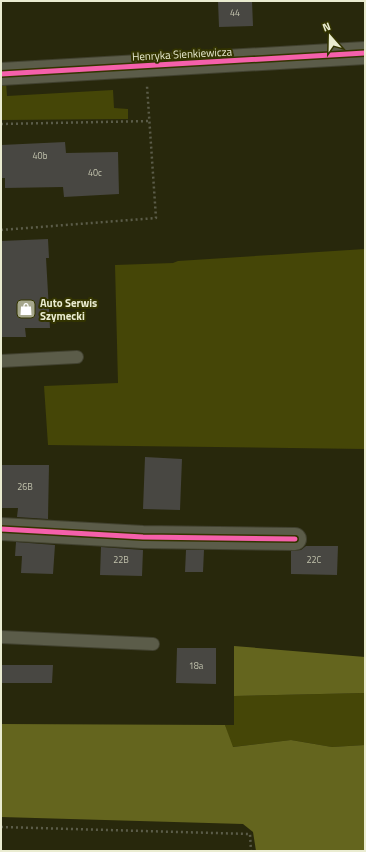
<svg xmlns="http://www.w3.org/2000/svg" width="366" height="852" font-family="'Titillium Web',sans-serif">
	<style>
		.green { fill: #454607 }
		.forest { fill: #64651e }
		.building { fill: #484742 }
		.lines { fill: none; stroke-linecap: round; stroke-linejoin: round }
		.service-casing { stroke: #41412f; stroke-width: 14 }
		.minor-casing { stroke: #41412f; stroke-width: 24 }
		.path { stroke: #5b5c49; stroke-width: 2.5; stroke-dasharray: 2 3; stroke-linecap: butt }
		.service { stroke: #5b5c49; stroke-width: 12 }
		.minor { stroke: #5b5c49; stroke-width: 22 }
		.cycleway-casing { stroke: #333400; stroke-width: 8 }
		.cycleway { stroke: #f560ab; stroke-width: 5 }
		.labels { text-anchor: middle; stroke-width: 4; stroke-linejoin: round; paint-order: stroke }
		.number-label { font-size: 9px; fill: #c2c3ad }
		.street-label { font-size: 11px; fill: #eaecd1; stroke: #333400 }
		.poi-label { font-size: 11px; font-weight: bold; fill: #eaecd1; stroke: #333400; text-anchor: start }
	</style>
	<rect width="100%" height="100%" fill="#28280c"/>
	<path class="green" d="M 1,82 L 6,82 L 7,96 L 113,90 L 114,108 L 128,109 L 128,119 L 1,120 Z
		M 365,249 L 365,449 L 48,445 L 44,386 L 118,383 L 115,265 L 173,263 L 178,261 Z
		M 365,693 L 365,745 L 332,747 L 291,740 L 232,747 L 225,725 L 234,725 L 234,696 Z"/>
	<path class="forest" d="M 234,646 L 365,657 L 365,693 L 234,696 Z
		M 1,724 L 225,725 L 233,747 L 291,740 L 332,747 L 365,745 L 365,851 L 256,851 L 253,832 L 243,824 L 1,817 Z"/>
	<path class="building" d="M 218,1 L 252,1 L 253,26 L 219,27 Z
		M 65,142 L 66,153 L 118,152 L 119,194 L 64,197 L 63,187 L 5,188 L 5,178 L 1,178 L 1,145 Z
		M 48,239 L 49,258 L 46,258 L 50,328 L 25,328 L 26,337 L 1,337 L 1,241 Z
		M 145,457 L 182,459 L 180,510 L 143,509 Z
		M 2,465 L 49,465 L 48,519 L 17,517 L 18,508 L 2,508 Z
		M 16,542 L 55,545 L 53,574 L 21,573 L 22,556 L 15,556 Z
		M 306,546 L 338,546 L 337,575 L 291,574 L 291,551 L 301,550 Z
		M 101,547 L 143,550 L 142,576 L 100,575 Z
		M 186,550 L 204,550 L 203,572 L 185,572 Z
		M 177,648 L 216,648 L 216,684 L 176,683 Z
		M 1,665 L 53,665 L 52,683 L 1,683 Z"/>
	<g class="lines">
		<g class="service-casing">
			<path id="service" d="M 1,361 L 77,357
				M 1,637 L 153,644"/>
		</g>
		<g class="minor-casing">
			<path id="minor" d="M 1,74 L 365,53
				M 1,529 L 143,537 L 295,539"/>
		</g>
		<path class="path" d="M 1,124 L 150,121
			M 1,230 L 156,218 L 147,86
			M 1,827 L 250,834 L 251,851"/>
		<use href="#service" class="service"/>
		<use href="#minor" class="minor"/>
		<g class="cycleway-casing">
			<path id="cycleway" d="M 1,74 L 365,53
				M 1,529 L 143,537 L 295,539"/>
		</g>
		<use href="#cycleway" class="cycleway"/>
	</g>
	<defs>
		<g id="shop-square" transform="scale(1)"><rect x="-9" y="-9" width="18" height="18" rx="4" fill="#a6a78c" stroke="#333400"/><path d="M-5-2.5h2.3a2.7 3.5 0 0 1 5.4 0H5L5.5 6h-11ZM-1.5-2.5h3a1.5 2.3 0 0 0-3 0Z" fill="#fff"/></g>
	</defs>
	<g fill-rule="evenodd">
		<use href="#shop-square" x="26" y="309"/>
	</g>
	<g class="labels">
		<g class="number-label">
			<text x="235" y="16">44</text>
			<text x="40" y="159">40b</text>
			<text x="95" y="176">40c</text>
			<text x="25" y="490">26B</text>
			<text x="121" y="563">22B</text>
			<text x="314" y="563">22C</text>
			<text x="196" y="669">18a</text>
		</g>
		<g class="street-label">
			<text transform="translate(182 54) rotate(-3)" y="4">Henryka Sienkiewicza</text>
		</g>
		<g class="poi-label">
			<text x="40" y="307">Auto Serwis<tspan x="40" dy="13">Szymecki</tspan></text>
		</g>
	</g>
	<rect width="366" height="852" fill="none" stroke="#eaecd1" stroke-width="4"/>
	<g transform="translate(330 36) rotate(340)" stroke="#333400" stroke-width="3" paint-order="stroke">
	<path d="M0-3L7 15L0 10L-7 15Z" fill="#eaecd1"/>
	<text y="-6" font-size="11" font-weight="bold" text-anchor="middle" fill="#eaecd1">N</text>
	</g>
</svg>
